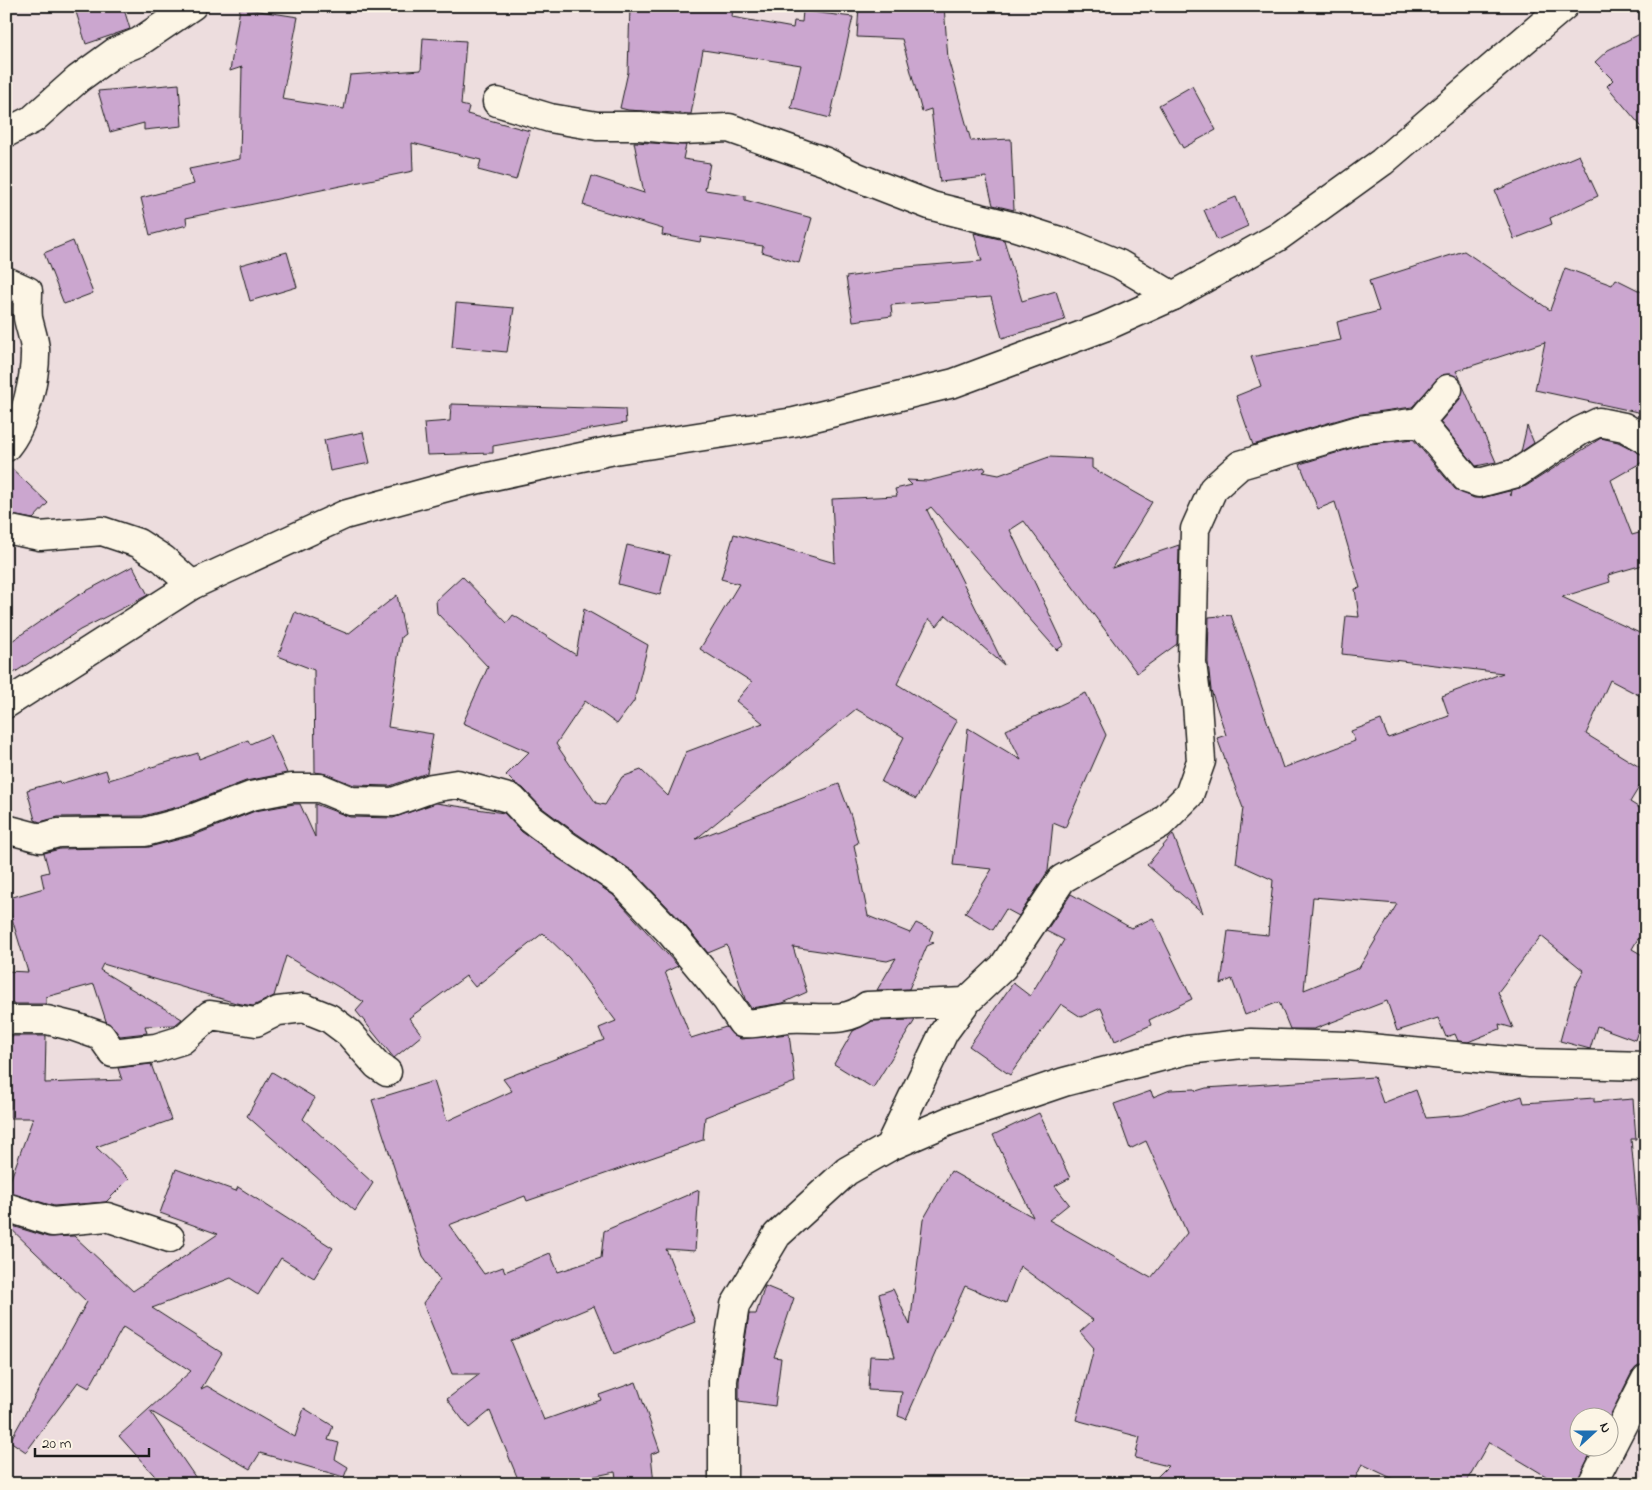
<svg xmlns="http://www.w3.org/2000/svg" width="1652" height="1490" font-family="'Indie Flower',sans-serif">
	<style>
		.building { fill: #cba6cf; stroke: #1c1c1c; fill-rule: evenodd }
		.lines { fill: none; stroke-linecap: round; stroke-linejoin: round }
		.minor-casing { stroke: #1c1c1c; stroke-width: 31 }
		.tertiary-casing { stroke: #1c1c1c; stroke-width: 31 }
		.minor { stroke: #fcf5e5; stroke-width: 28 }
		.tertiary { stroke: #fcf5e5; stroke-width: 28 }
	</style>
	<rect width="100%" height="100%" fill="#edddde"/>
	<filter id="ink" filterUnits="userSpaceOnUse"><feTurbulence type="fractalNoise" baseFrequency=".02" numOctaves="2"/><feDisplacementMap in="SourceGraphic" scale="10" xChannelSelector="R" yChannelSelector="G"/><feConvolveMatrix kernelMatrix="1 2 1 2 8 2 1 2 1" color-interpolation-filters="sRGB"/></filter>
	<g filter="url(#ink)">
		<path class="building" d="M 96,6 L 123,6 L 130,29 L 86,44 L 76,12 Z
			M 630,6 L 733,6 L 732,17 L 793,28 L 794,21 L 802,22 L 803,11 L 853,17 L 830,118 L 791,108 L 801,65 L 703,50 L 691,114 L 628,110 L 620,108 L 628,72 Z
			M 859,6 L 944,6 L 948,59 L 971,141 L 1011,139 L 1014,210 L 993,205 L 986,177 L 940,182 L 931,109 L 922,112 L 902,39 L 857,37 Z
			M 240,8 L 298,17 L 282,99 L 344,109 L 350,75 L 421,70 L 423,38 L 466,41 L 461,105 L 469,107 L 467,114 L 530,131 L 516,180 L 478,170 L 481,160 L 412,143 L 413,171 L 186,218 L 187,225 L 150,235 L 141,198 L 194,184 L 189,169 L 240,159 L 242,67 L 230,71 Z
			M 1646,31 L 1646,132 L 1607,86 L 1613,80 L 1595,62 L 1608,50 Z
			M 179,84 L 182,126 L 144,130 L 144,123 L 110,132 L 98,91 Z
			M 1192,86 L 1216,130 L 1183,148 L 1159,105 Z
			M 634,142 L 686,145 L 683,159 L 710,163 L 705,190 L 745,196 L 745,200 L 812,218 L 799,263 L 762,252 L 763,246 L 701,237 L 700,242 L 662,235 L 663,229 L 583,205 L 592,176 L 644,193 Z
			M 1579,155 L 1598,196 L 1550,218 L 1552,224 L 1514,239 L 1495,191 Z
			M 1236,197 L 1248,226 L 1217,240 L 1204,210 Z
			M 974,233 L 1004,240 L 1022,301 L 1056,291 L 1065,320 L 1002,338 L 991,297 L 891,305 L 892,316 L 853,321 L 846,277 L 894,270 L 894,268 L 982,261 Z
			M 73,241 L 93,293 L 64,304 L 44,253 Z
			M 1464,251 L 1550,310 L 1565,268 L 1612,285 L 1616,279 L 1646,294 L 1646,422 L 1637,416 L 1642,413 L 1535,390 L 1545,342 L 1456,371 L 1461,380 L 1451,374 L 1442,375 L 1412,407 L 1355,415 L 1253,445 L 1236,396 L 1261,386 L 1251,357 L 1341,340 L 1337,322 L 1379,311 L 1369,281 Z
			M 287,252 L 297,287 L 250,301 L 240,265 Z
			M 456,303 L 514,308 L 507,352 L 452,347 Z
			M 1463,386 L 1496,462 L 1476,466 L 1440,422 L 1460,399 Z
			M 451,404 L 625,409 L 626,423 L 493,446 L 493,453 L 427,455 L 424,423 L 450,421 Z
			M 1527,426 L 1534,443 L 1521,452 Z
			M 363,432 L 370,463 L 330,471 L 324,440 Z
			M 1601,438 L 1618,442 L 1646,456 L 1646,460 L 1611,480 L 1632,535 L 1646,531 L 1646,564 L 1608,575 L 1610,582 L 1562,597 L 1646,636 L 1646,699 L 1610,680 L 1586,734 L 1646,771 L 1646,776 L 1630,802 L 1646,812 L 1646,925 L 1632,949 L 1646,957 L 1646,1007 L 1635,1040 L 1597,1026 L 1590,1049 L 1560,1041 L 1575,987 L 1584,971 L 1541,936 L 1498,992 L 1513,1028 L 1499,1024 L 1500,1029 L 1468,1042 L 1458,1041 L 1455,1034 L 1446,1037 L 1438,1018 L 1397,1031 L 1387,1001 L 1314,1029 L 1290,1029 L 1279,1002 L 1245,1015 L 1232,979 L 1221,984 L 1228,931 L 1268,935 L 1273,880 L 1236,863 L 1243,808 L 1217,738 L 1226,735 L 1211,690 L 1208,662 L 1209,617 L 1231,615 L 1283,768 L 1355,741 L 1351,731 L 1381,720 L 1388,738 L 1449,716 L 1442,696 L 1503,673 L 1342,654 L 1346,616 L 1359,617 L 1355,589 L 1360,588 L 1335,502 L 1318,509 L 1300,464 L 1362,445 L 1413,439 L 1455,489 L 1474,498 L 1482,498 L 1509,491 L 1511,496 L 1512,490 L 1526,486 ZM 1313,897 L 1397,904 L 1359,968 L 1304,990 Z
			M 1049,457 L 1092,459 L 1092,468 L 1152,502 L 1112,568 L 1179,545 L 1177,644 L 1137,673 L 1024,521 L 1010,530 L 1064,645 L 1057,650 L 931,507 L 927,510 L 1004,665 L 946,615 L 937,626 L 929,619 L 897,684 L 957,721 L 916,799 L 881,782 L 904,737 L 856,709 L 696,839 L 839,784 L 851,816 L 858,843 L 854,845 L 868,916 L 910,933 L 916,923 L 933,931 L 929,941 L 934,943 L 927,946 L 909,989 L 877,990 L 896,958 L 887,961 L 793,947 L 807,992 L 783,1003 L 751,1008 L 745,999 L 727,945 L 708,953 L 683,923 L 634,872 L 576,833 L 541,807 L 523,788 L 514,783 L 506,775 L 529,752 L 463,723 L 488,667 L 437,613 L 436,600 L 462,576 L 507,623 L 513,615 L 576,655 L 584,609 L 648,645 L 634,701 L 617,724 L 585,701 L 556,744 L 596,803 L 605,805 L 622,777 L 641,770 L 668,796 L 686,752 L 763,723 L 736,701 L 752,682 L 700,649 L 739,584 L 721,579 L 734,534 L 835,563 L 832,499 L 897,496 L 895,489 L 912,485 L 907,480 L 928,481 L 984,467 L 986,470 L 983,472 L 999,475 Z
			M 6,463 L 48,503 L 33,519 L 6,514 Z
			M 627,545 L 670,555 L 660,595 L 618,584 Z
			M 133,566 L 148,595 L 80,630 L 6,678 L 6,645 L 77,596 Z
			M 397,595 L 405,634 L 401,637 L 388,727 L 433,734 L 427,773 L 390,786 L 354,785 L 326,774 L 315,772 L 314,670 L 278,656 L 295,612 L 348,634 Z
			M 1086,693 L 1106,735 L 1065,828 L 1053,823 L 1048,871 L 1019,916 L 1006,909 L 993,930 L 965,913 L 992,869 L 953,865 L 968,728 L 1021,760 L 1006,730 Z
			M 270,735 L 287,773 L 246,781 L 181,806 L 143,816 L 58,817 L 40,822 L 35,820 L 27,790 L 59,781 L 60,784 L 106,770 L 109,780 L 198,753 L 199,759 L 248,740 L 250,744 Z
			M 436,803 L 504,813 L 522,832 L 613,895 L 678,966 L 665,972 L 691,1038 L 726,1027 L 734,1036 L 741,1039 L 789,1034 L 795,1082 L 705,1117 L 703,1140 L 527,1201 L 525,1196 L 449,1225 L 484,1274 L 503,1267 L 505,1272 L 550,1253 L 558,1272 L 601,1258 L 604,1231 L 699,1190 L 695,1251 L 666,1249 L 695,1322 L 614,1354 L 594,1306 L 511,1341 L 544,1420 L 601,1400 L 599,1395 L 636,1382 L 660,1451 L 651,1454 L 654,1484 L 617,1484 L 615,1472 L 576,1480 L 571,1484 L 520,1484 L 490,1411 L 469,1428 L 447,1399 L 480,1374 L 452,1374 L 423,1303 L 440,1280 L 423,1256 L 372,1100 L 434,1081 L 447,1121 L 512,1091 L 503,1079 L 604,1040 L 599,1028 L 616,1021 L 569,958 L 543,933 L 475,987 L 466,976 L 409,1018 L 422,1035 L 394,1058 L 356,1011 L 364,1002 L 286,956 L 274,996 L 253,1006 L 236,1003 L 103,964 L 100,970 L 182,1019 L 175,1025 L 145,1026 L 147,1033 L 120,1036 L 106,1021 L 94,984 L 46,997 L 46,1004 L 6,1004 L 6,971 L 28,972 L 6,899 L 44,888 L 41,874 L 49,872 L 44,853 L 60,849 L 149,847 L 192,836 L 255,811 L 294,804 L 300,804 L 315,837 L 315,804 L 350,817 L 393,818 Z
			M 1173,834 L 1203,913 L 1147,865 Z
			M 1071,894 L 1131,928 L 1153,918 L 1192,999 L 1149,1020 L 1151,1025 L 1115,1041 L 1101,1008 L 1081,1017 L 1061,1004 L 1010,1075 L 969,1046 L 1013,983 L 1030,996 L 1064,940 L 1046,931 Z
			M 915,1020 L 873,1088 L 834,1064 L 853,1031 L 872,1021 Z
			M 11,1036 L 46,1036 L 45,1083 L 122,1080 L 118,1068 L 151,1064 L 171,1120 L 96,1147 L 129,1179 L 106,1202 L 54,1206 L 6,1192 L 33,1118 L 10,1118 Z
			M 272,1072 L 315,1098 L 303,1119 L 373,1183 L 355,1211 L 247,1116 Z
			M 1374,1077 L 1383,1103 L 1416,1090 L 1426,1118 L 1463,1115 L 1522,1096 L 1524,1103 L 1594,1098 L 1594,1102 L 1633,1099 L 1636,1139 L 1631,1139 L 1639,1227 L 1643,1364 L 1632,1372 L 1609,1418 L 1580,1418 L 1580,1448 L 1593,1448 L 1576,1484 L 1559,1484 L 1489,1442 L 1465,1484 L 1404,1484 L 1362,1464 L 1353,1484 L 1150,1484 L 1168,1466 L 1135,1458 L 1140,1437 L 1076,1420 L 1094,1348 L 1080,1332 L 1093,1320 L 1020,1266 L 1006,1303 L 965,1286 L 906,1419 L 898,1416 L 902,1392 L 868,1390 L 870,1356 L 895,1357 L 879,1294 L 893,1289 L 910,1325 L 923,1220 L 951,1171 L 1033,1217 L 993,1135 L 1039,1113 L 1070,1178 L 1055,1186 L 1069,1204 L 1049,1220 L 1151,1278 L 1187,1233 L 1146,1141 L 1130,1149 L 1114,1104 L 1151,1091 L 1153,1097 L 1170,1090 L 1195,1089 L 1196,1091 L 1206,1088 Z
			M 176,1169 L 236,1191 L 238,1187 L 333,1248 L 314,1278 L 281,1258 L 258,1295 L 231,1278 L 152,1308 L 222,1353 L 201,1389 L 207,1386 L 295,1437 L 304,1408 L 333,1426 L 328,1440 L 339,1443 L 335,1459 L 348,1467 L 344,1477 L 260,1453 L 250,1469 L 150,1411 L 200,1484 L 162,1484 L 119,1436 L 191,1371 L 123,1327 L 89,1388 L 78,1382 L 26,1452 L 10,1441 L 87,1302 L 6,1224 L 48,1237 L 74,1236 L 133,1291 L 218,1234 L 160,1213 Z
			M 765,1286 L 794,1298 L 774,1357 L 781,1358 L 775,1406 L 739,1401 L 739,1381 L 749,1314 L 756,1314 Z"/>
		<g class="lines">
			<g class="minor-casing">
				<path id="minor" d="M 497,102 L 550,118 L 597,126 L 640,126 L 681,130 L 729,128 L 826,162 L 857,177 L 932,206 L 1016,227 L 1075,246 L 1119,264 L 1173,296
					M 6,133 L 33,119 L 78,79 L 115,52 L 139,42 L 192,6
					M 6,281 L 28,291 C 28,300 27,309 28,318 C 30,328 34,338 35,349 C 36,377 25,425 6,447
					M 1420,422 L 1467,479 L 1479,483 L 1517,473 L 1580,431 L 1599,422 L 1624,427 L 1646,440
					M 6,529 L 40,536 L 102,531 L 138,543 L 163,559 L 192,585
					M 6,829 L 40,838 L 58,833 L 145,832 L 186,821 L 251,796 L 292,788 L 320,788 L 351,801 L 393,802 L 432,788 L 457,784 L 512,799 L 531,819 L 567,846 L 623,883 L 672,934 L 726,999 L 742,1023 C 758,1025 773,1019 789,1018 C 815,1016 845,1025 867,1006 L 966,1002
					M 6,1020 L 47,1020 L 75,1027 L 101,1036 L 113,1053 L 156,1048 L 182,1040 L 210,1015 L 256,1022 L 278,1011 L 304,1008 L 329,1018 L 349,1033 L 377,1065 L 387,1072
					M 889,1147 L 944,1032 L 966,1002 L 1003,967 L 1062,879 L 1160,824 L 1189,795 L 1201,761 L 1197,704 L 1192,663 L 1195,529 L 1213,489 L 1240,465 L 1359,430 L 1420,422 L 1448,389
					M 6,1207 L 52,1222 L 107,1217 L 170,1238
					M 723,1484 L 723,1380 L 735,1305 L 777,1235 L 847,1171 L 889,1147 L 949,1121 L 1064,1082 L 1187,1050 L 1251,1043 L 1348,1046 L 1530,1063 L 1646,1066
					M 1592,1484 L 1646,1379"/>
			</g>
			<g class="tertiary-casing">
				<path id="tertiary" d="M 6,704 L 192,585 L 344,515 L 465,482 L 614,450 L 794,422 L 954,383 L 1104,327 L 1173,296 L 1278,237 L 1382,162 L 1564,6"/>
			</g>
			<use href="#minor" class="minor"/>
			<use href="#tertiary" class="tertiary"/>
		</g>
	</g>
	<rect width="1652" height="1490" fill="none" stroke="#fcf5e5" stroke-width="25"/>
	<rect x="12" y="12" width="1627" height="1465" fill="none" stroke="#1c1c1c" stroke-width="2" filter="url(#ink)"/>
	<g transform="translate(1594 1432) rotate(69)"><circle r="24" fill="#fcf5e5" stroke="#a29e95"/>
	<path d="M0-4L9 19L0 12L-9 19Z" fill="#1f6fb2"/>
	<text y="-8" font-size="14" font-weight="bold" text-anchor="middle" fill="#1c1c1c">N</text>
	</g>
	<path d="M35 1448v8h114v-8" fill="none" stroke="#1c1c1c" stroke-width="2.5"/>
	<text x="42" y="1448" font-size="15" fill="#1c1c1c" stroke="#fcf5e5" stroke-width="4" paint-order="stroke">20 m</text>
</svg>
